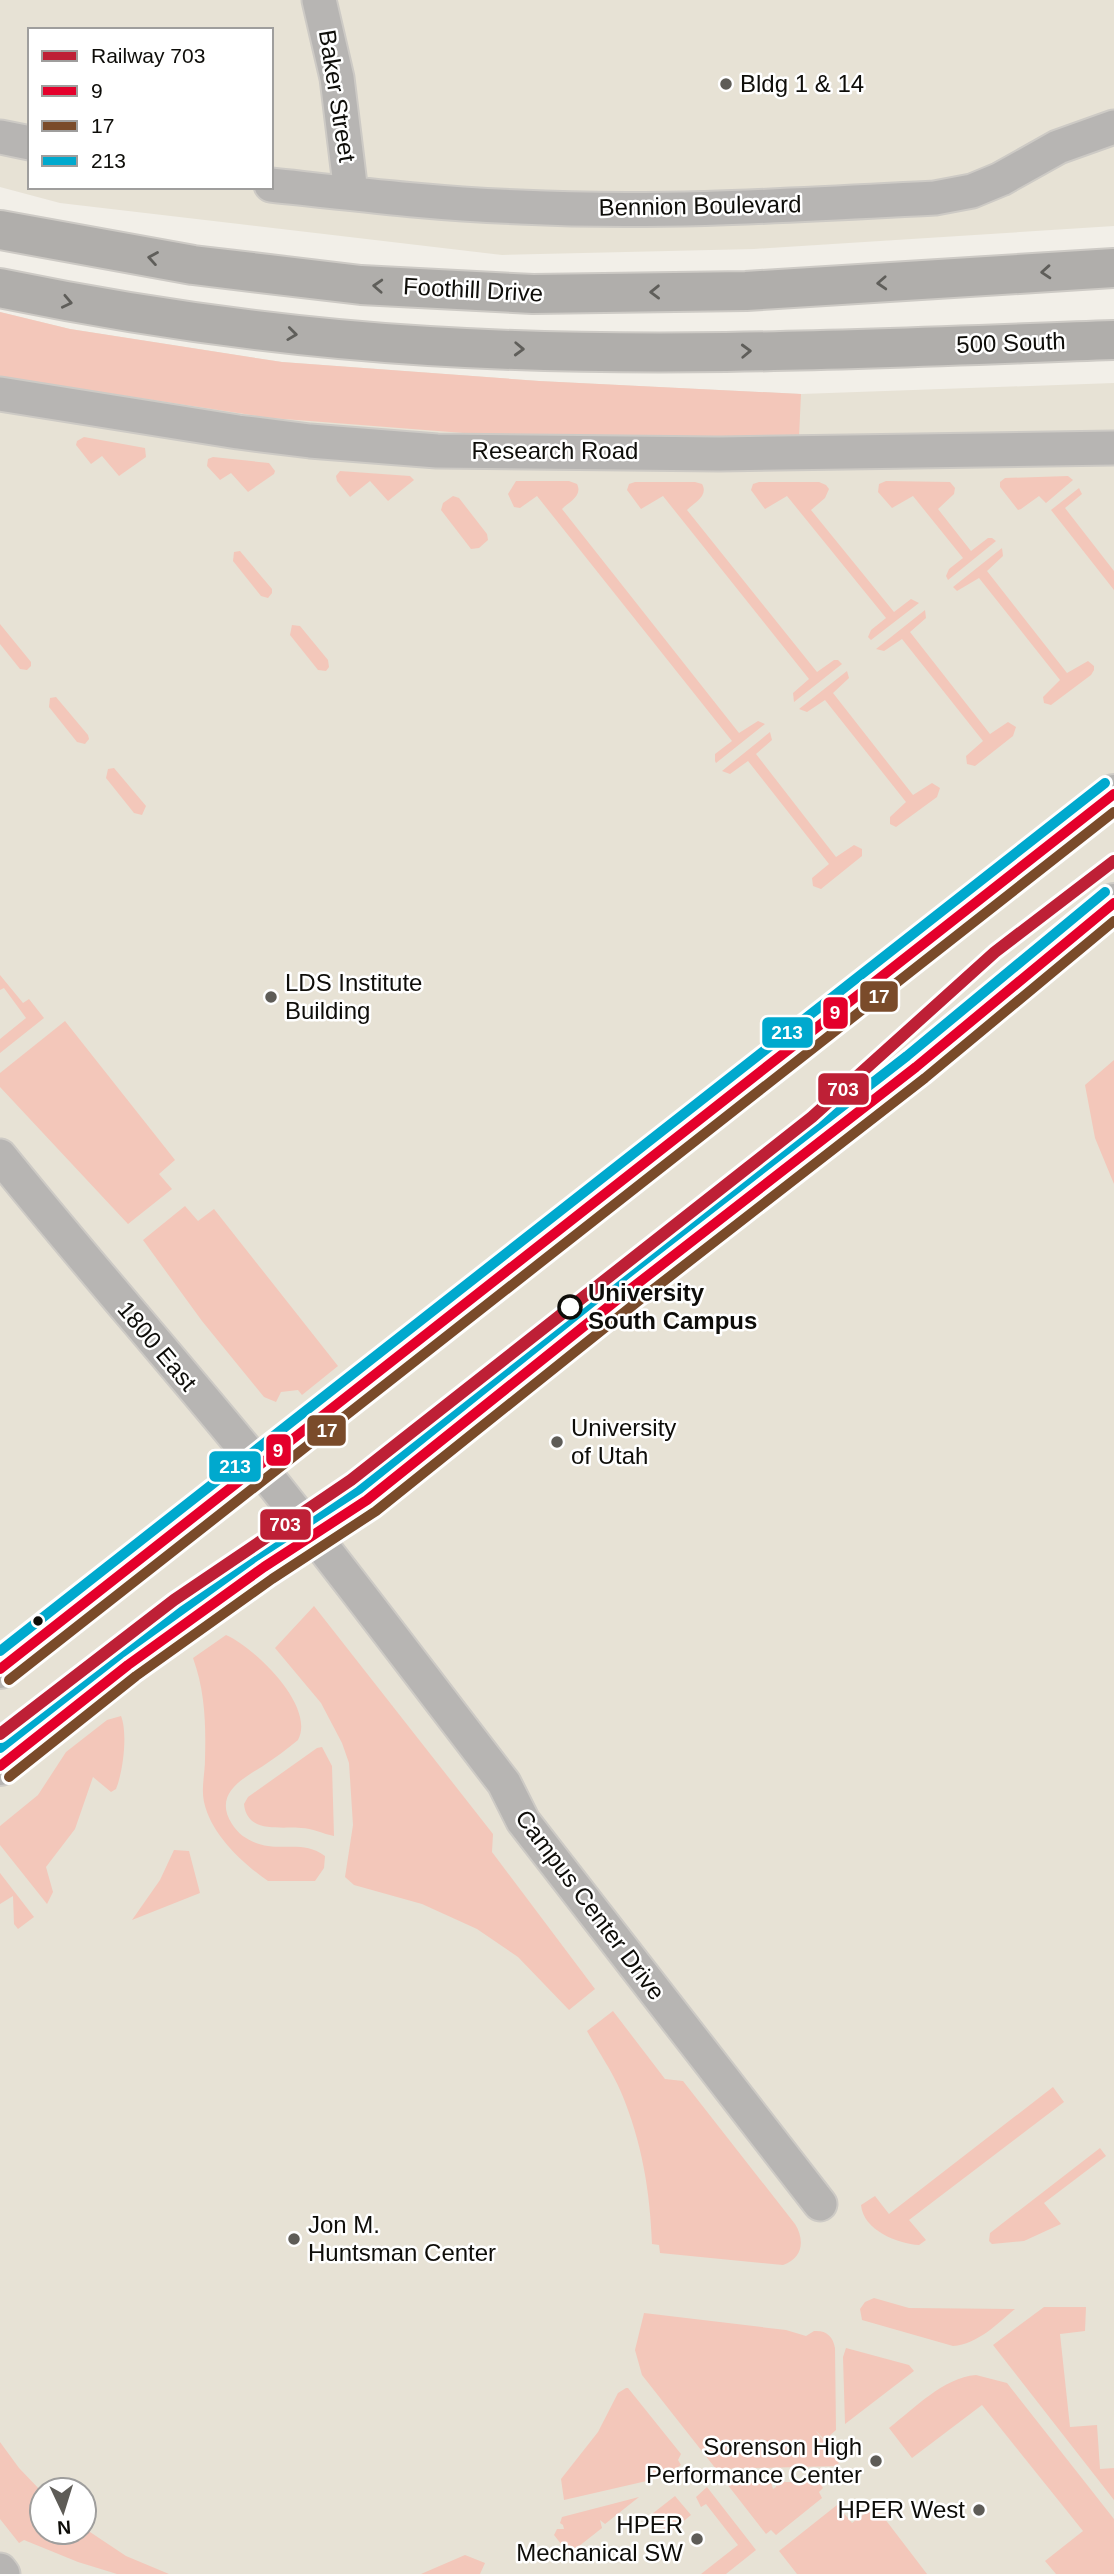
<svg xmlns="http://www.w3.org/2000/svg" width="1114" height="2574" font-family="Arial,sans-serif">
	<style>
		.built { fill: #e7e2d5; fill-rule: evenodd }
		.green { fill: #f3c7ba }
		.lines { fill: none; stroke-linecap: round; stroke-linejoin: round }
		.street-casing { stroke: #cdcac5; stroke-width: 37 }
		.secondary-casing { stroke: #cdcac5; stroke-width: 42 }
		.primary-casing { stroke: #cdcac5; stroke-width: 42 }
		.street { stroke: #b7b5b3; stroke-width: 33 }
		.secondary { stroke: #b6b4b2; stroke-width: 38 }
		.primary { stroke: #b0aeab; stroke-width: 38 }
		.bus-1-casing { stroke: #fff; stroke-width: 16 }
		.bus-2-casing { stroke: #fff; stroke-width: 16 }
		.bus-3-casing { stroke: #fff; stroke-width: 16 }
		.bus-1 { stroke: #e4002b; stroke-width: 10 }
		.bus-2 { stroke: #7a4b2a; stroke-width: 10 }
		.bus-3 { stroke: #00a9ce; stroke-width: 10 }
		.rail-1-casing { stroke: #fff; stroke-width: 18 }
		.rail-1 { stroke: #be2036; stroke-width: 12 }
		.oneway { stroke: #5f5e5a }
		.poi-dot { fill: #5e5c57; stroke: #fff; stroke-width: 2.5 }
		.stop-dot { fill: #fff; stroke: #0e0d09; stroke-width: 3.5 }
		.bus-dot { fill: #0e0d09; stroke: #fff; stroke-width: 2.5 }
		.labels { text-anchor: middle; stroke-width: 5; stroke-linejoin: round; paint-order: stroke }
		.poi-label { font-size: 24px; fill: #0e0d09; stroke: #fff; text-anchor: start }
		.street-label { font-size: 24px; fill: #0e0d09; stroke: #fff }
		.stop-label { font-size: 24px; font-weight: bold; fill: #0e0d09; stroke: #fff; text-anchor: start }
		.line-badge { stroke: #fff; stroke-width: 2.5 }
		.badge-label { font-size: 19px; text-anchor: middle; font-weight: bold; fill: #fff }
	</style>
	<rect width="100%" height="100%" fill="#f2efe8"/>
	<path class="built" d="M 0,0 L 1114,0 L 1114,226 L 754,249 L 502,255 L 60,203 L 0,187 ZM 30,30 L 271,30 L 271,187 L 30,187 Z
		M 0,312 L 70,329 L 282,362 L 539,381 L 801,394 L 1114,383 L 1114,2574 L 0,2574 ZM 42,2490 L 84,2490 L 84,2532 L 42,2532 Z"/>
	<path class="green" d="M 0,312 L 70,329 L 282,362 L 539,381 L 801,394 L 799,437 L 489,435 L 271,418 L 29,381 L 0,381 Z
		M 84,437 L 145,448 L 146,457 L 119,476 L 102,456 L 91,464 L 76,445 L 77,441 Z
		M 213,457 L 269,463 L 275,471 L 274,474 L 248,492 L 231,473 L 220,480 L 207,466 L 208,459 Z
		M 340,471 L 410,476 L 414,480 L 388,501 L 370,481 L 350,497 L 337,481 L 336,476 Z
		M 1068,476 L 1073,480 L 1046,503 L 1039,496 L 1021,509 L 1018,510 L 1000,487 L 1000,482 L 1005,478 Z
		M 516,481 L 569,481 L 577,484 C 583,496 569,502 562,509 L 739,733 L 758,721 L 765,724 L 716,763 L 715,761 L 715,754 L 732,741 L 537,496 L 520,508 L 514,507 L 508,494 Z
		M 886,481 L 950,482 L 955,488 L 954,494 L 938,509 L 971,551 L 988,538 L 992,538 L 996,541 L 948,580 L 946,576 L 949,569 L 963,558 L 913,496 L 892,508 L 878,492 L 879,484 Z
		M 635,482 L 695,482 L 702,484 C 709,496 694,503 687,510 L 817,672 L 834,660 L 838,660 L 842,664 L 794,702 L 793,693 L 809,679 L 663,496 L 641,509 L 627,490 L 629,484 Z
		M 759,482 L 819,482 L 826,485 L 829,489 L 825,498 L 811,510 L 894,612 L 911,599 L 919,603 L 871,640 L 868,637 L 871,630 L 886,618 L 787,496 L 765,509 L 751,490 L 753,484 Z
		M 1079,488 L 1082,494 L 1065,508 L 1114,571 L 1114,590 L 1051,510 Z
		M 453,496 L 459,498 L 487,534 L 488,540 L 479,548 L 471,549 L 441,510 L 443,503 Z
		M 1002,548 L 1003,556 L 987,571 L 1067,673 L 1088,661 L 1094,666 L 1094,670 L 1091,675 L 1051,705 L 1044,703 L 1043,697 L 1060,680 L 979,578 L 957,591 L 953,587 Z
		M 240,551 L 272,589 L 272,593 L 268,598 L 261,596 L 233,561 L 234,552 Z
		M 925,610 L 926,618 L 910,632 L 990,734 L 1008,722 L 1016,727 L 1013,736 L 975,766 L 967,764 L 966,756 L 983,741 L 902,639 L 884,651 L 876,649 Z
		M 0,624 L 31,662 L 31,666 L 27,670 L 20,669 L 0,644 Z
		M 292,625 L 300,626 L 328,660 L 329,667 L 326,671 L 318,670 L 290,635 Z
		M 847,671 L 849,678 L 833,693 L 913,795 L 932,783 L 940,788 L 937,797 L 896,827 L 890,824 L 890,817 L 906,802 L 825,700 L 807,712 L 799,709 Z
		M 56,697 L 88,735 L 89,739 L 85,744 L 77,742 L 49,707 L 50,698 Z
		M 770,732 L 772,740 L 756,754 L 836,857 L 854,845 L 862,849 L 862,856 L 821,889 L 813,886 L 812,878 L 829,864 L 748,761 L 730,774 L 722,771 Z
		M 114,768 L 146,806 L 142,815 L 134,813 L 106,778 L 108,769 Z
		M 0,975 L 23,1003 L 29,999 L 44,1018 L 0,1053 L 0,1039 L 26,1018 L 4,988 L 0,990 Z
		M 65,1021 L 175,1160 L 159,1174 L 172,1189 L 128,1224 L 0,1087 L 0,1073 Z
		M 1114,1060 L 1114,1184 L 1095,1138 L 1085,1085 Z
		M 185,1206 L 198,1221 L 214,1209 L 338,1366 L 302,1395 L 298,1390 L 281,1392 L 276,1402 L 264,1397 L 202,1321 L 143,1240 Z
		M 314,1606 L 493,1834 L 492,1852 L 595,1989 L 569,2010 L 518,1957 L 477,1929 L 422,1904 L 354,1885 L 345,1877 L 353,1825 L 349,1763 L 342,1743 L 321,1703 L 275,1648 Z
		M 226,1635 C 254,1647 316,1706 298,1740 C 287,1749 275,1758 263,1766 C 242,1779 213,1794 232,1824 C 240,1837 254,1844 268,1846 C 289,1849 306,1842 325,1856 L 324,1868 L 315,1881 L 268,1881 C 242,1863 211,1834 204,1802 C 201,1788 205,1774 205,1759 C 206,1724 205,1691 193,1658 Z
		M 121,1716 C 128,1733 123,1772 116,1789 L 111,1792 L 93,1777 L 75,1829 L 46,1867 L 53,1892 L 47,1904 L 0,1845 L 0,1826 L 38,1795 L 66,1752 L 107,1720 Z
		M 322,1747 L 332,1766 L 334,1836 C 323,1834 312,1828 301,1828 C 280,1826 247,1834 244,1804 L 248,1797 L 317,1748 Z
		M 174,1850 L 189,1851 L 200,1893 L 132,1920 L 160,1880 Z
		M 0,1873 L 34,1917 L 18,1929 L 14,1924 L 13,1896 L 0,1904 Z
		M 613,2011 L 665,2079 L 683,2081 L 795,2224 C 805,2240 803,2258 783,2265 L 660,2253 L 659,2245 L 652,2244 C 650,2191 642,2142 621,2092 C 612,2071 598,2051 587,2031 Z
		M 1053,2087 L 1064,2102 L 909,2220 L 926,2240 L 919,2245 C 898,2244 863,2230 861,2205 L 875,2196 L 889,2214 Z
		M 1100,2148 L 1106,2156 L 1044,2203 L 1061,2224 L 1024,2241 L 992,2244 L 989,2241 L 990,2233 Z
		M 874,2298 L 909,2308 L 1015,2309 C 997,2324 978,2344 953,2346 L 862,2320 L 860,2309 L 865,2302 Z
		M 1044,2307 L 1086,2307 L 1085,2331 L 1060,2334 L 1070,2427 L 1097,2425 L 1100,2469 L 1114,2468 L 1114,2500 L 993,2345 Z
		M 644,2313 L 786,2330 L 806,2336 L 814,2331 C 826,2330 833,2336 835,2348 L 836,2430 L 825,2440 L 815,2430 L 840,2461 L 838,2463 L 840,2466 L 716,2469 L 642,2375 L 635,2350 Z
		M 846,2348 L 909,2365 L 914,2371 L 845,2424 L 843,2357 Z
		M 976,2375 L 1007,2383 L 1114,2519 L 1114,2574 L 1056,2574 L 1045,2561 L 1083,2531 L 982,2405 L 912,2458 L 889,2428 C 915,2408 943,2378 976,2375 Z
		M 626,2388 L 628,2388 L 681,2454 L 678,2460 L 681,2465 L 664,2477 L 564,2500 L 561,2479 L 598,2432 L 618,2393 Z
		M 0,2442 L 19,2468 L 42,2492 L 42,2532 L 84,2532 L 84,2528 L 126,2556 L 169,2574 L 117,2574 L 78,2562 L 24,2540 L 19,2543 L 0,2519 Z
		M 771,2482 L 773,2489 L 776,2487 L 776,2482 L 819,2482 L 823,2488 L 819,2492 L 822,2498 L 776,2535 L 771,2530 L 766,2534 L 727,2484 Z
		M 707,2487 L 756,2550 L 726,2574 L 701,2574 L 738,2545 L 706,2504 L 701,2507 L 696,2497 Z
		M 675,2496 L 691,2515 L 668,2534 L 652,2514 Z
		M 639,2497 L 605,2524 L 600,2520 L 602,2528 L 569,2554 L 554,2535 L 557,2529 L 564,2529 L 563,2525 L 560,2523 L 562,2517 Z
		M 837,2505 L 852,2523 L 875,2506 L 927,2574 L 797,2574 L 779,2551 Z
		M 465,2555 L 485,2563 L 480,2574 L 421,2574 Z"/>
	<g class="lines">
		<g class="street-casing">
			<path id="street" d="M 319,0 L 337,78 L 351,193
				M 0,137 L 30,143
				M 271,185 C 354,194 437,204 520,207 C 658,214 797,205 935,198 L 972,191 L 1001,179 L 1058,147 L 1114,127
				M 0,394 L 238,432 L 310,441 L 437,451 L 719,454 L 1114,448
				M 0,1156 C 84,1260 173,1361 258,1465 C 342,1569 422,1677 504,1783 L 523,1821 L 820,2204
				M 0,2570 L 3,2574"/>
		</g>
		<g class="secondary-casing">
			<path id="secondary" d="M 0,1669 L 1114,794
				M 0,1766 L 128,1665 L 264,1567 L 367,1500 L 628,1291 L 916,1067 L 1114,903"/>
		</g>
		<g class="primary-casing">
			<path id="primary" d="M 0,230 L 193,265 L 361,285 L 533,294 L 746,291 L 1114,268
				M 0,288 C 141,317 284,337 429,346 C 657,360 886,348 1114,340"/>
		</g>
		<use href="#street" class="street"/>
		<use href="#secondary" class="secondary"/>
		<use href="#primary" class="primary"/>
		<g class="bus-1-casing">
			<path id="bus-1" d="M 0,1669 L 1114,794
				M 0,1766 L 128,1665 L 264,1567 L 367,1500 L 628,1291 L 916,1067 L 1114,903"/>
		</g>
		<g class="bus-2-casing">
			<path id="bus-2" d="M 9,1680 L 1114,812
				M 9,1777 L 136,1676 L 272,1579 L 376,1511 L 637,1302 L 925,1078 L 1114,921"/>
		</g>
		<g class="bus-3-casing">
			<path id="bus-3" d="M 0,1651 L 1105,783
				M 0,1748 L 120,1654 L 256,1556 L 359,1489 L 619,1280 L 907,1056 L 1105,892"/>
		</g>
		<use href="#bus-1" class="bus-1"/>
		<use href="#bus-2" class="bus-2"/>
		<use href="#bus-3" class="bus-3"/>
		<g class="rail-1-casing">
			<path id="rail-1" d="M 0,1734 L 174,1600 L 351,1480 L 812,1117 L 995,952 L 1114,861"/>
		</g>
		<use href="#rail-1" class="rail-1"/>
	</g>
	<defs><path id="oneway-chevron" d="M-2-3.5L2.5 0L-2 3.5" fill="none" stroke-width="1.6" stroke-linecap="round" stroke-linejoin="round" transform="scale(1.75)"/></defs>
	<g class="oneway">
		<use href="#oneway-chevron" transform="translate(153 258) rotate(-170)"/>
		<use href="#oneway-chevron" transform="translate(1046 272) rotate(176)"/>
		<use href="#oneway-chevron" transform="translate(882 283) rotate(177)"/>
		<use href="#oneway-chevron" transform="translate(378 286) rotate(-177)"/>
		<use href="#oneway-chevron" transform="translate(655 292) rotate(179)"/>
		<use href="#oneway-chevron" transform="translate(67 302) rotate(12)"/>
		<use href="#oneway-chevron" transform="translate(292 334) rotate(7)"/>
		<use href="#oneway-chevron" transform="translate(519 349) rotate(2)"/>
		<use href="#oneway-chevron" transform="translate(746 351) rotate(-2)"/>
	</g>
	<g class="poi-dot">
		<circle cx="726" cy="84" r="7"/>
		<circle cx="271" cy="997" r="7"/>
		<circle cx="557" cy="1442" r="7"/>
		<circle cx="294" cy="2239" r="7"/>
		<circle cx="876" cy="2461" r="7"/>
		<circle cx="979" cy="2510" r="7"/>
		<circle cx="697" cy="2539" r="7"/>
	</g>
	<circle class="stop-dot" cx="570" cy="1307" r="11"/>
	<circle class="bus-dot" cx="38" cy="1621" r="6"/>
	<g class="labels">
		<g class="poi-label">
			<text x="740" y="92">Bldg 1 &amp; 14</text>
			<text x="285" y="991">LDS Institute<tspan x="285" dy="28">Building</tspan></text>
			<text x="571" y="1436">University<tspan x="571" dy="28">of Utah</tspan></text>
			<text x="308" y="2233">Jon M.<tspan x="308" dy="28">Huntsman Center</tspan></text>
			<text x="862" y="2455" text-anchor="end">Sorenson High<tspan x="862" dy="28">Performance Center</tspan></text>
			<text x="965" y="2518" text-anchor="end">HPER West</text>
			<text x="683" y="2533" text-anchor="end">HPER<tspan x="683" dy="28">Mechanical SW</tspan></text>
		</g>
		<g class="street-label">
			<text transform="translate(337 96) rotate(81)" y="8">Baker Street</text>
			<text transform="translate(700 206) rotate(-1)" y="8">Bennion Boulevard</text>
			<text transform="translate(473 290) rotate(3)" y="8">Foothill Drive</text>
			<text transform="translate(1011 343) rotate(-2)" y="8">500 South</text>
			<text x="555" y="459">Research Road</text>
			<text transform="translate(157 1346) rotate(50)" y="8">1800 East</text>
			<text transform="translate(590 1905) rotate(53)" y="8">Campus Center Drive</text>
		</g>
		<g class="stop-label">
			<text x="588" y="1301">University<tspan x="588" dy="28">South Campus</tspan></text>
		</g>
	</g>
	<g class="line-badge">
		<rect x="859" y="980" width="40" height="33" rx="7" fill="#7a4b2a"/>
		<rect x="822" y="996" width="27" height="34" rx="7" fill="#e4002b"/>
		<rect x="761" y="1016" width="53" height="33" rx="7" fill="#00a9ce"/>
		<rect x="817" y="1072" width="53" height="34" rx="7" fill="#be2036"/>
		<rect x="306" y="1414" width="41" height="33" rx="7" fill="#7a4b2a"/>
		<rect x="265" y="1433" width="27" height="34" rx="7" fill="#e4002b"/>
		<rect x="208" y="1450" width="54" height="33" rx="7" fill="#00a9ce"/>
		<rect x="259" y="1508" width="53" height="33" rx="7" fill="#be2036"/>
	</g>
	<g class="badge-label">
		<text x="879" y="1003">17</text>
		<text x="835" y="1019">9</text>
		<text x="787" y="1039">213</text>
		<text x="843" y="1096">703</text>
		<text x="327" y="1437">17</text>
		<text x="278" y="1457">9</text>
		<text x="235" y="1473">213</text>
		<text x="285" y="1531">703</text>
	</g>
	<rect x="28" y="28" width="245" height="161" fill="#ffffff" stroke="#9f9e9d" stroke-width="2"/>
	<rect x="42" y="51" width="35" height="10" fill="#be2036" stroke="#9f9e9d" stroke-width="2"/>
	<text x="91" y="63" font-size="21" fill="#0e0d09">Railway 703</text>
	<rect x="42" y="86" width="35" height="10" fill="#e4002b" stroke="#9f9e9d" stroke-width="2"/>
	<text x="91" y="98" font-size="21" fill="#0e0d09">9</text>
	<rect x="42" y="121" width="35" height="10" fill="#7a4b2a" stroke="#9f9e9d" stroke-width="2"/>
	<text x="91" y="133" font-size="21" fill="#0e0d09">17</text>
	<rect x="42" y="156" width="35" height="10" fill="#00a9ce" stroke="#9f9e9d" stroke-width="2"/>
	<text x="91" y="168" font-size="21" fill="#0e0d09">213</text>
	<g transform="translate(63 2511) rotate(176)"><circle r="33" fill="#ffffff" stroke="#9f9e9d" stroke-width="2"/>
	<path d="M0-5L12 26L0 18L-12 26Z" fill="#5e5c57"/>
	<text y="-10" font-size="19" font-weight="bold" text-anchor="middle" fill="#0e0d09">N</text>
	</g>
</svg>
